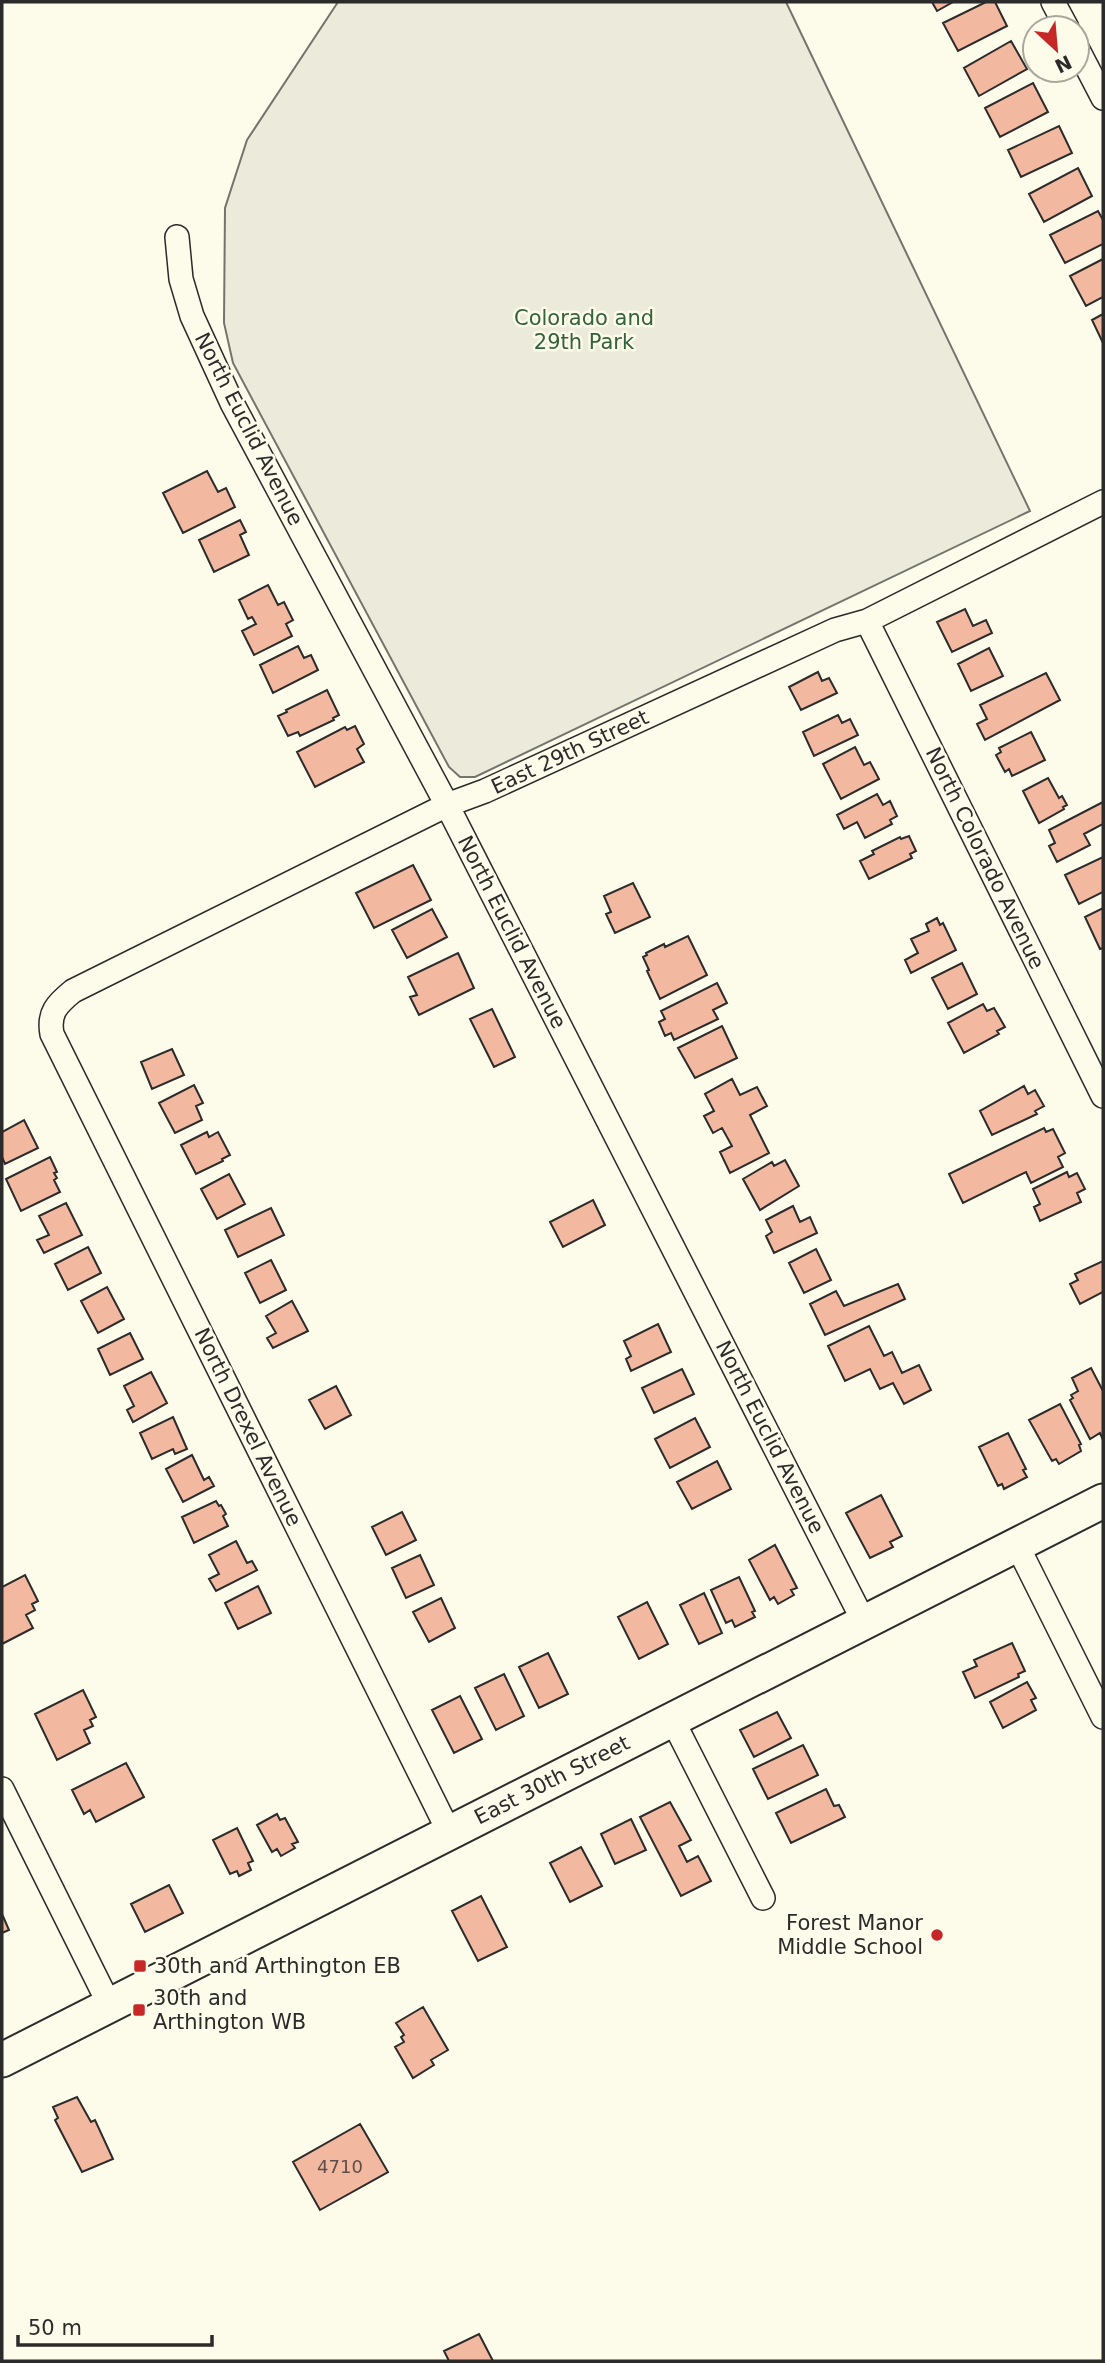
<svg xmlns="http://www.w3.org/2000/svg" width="1105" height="2363" font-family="'DejaVu Sans',sans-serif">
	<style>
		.green { fill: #ecebdb; stroke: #74746e; stroke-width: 2 }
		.building { fill: #f2b8a0; stroke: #2b2b2b; stroke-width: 2 }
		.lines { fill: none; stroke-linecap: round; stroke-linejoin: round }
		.minor-casing { stroke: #2b2b2b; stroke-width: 26 }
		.secondary-casing { stroke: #2b2b2b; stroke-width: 37 }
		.minor { stroke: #fdfbea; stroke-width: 23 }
		.secondary { stroke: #fdfbea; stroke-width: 33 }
		.poi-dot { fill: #c62828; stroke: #fdfbea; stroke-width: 2.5 }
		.labels { text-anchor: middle; stroke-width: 5; stroke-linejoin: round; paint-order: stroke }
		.number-label { font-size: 18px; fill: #5d4e48 }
		.park-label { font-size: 21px; fill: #34623c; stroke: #fdfbea }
		.street-label { font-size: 21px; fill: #2b2b2b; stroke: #fdfbea }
		.poi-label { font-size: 21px; fill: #2b2b2b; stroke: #fdfbea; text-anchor: start }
	</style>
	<rect width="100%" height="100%" fill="#fdfbea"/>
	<path class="green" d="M 338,2 L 786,2 L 1030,511 L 475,777 L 460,777 L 449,767 L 233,363 L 224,323 L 225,208 L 247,140 Z"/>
	<path class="building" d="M 932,2 L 953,2 L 937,11 Z
		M 986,2 L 995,2 L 1007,26 L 958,51 L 943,23 Z
		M 1011,41 L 1027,69 L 979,96 L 964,68 Z
		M 1033,83 L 1048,112 L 1000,137 L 985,108 Z
		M 1059,126 L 1072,153 L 1021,177 L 1008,150 Z
		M 1078,168 L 1092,196 L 1044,222 L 1029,194 Z
		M 1098,211 L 1103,220 L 1103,244 L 1065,263 L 1050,235 Z
		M 1103,259 L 1103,297 L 1086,306 L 1070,276 Z
		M 1103,314 L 1103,343 L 1092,320 Z
		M 207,471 L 218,492 L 226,488 L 235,507 L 183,533 L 163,493 Z
		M 240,520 L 246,532 L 240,535 L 249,555 L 214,572 L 199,540 Z
		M 268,585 L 278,605 L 284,602 L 293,620 L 286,624 L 292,636 L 254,655 L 242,631 L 256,624 L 252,617 L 248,619 L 239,600 Z
		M 965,609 L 973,626 L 986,620 L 992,633 L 952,652 L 937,622 Z
		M 298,646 L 304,658 L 311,655 L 318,670 L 273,693 L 260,665 Z
		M 989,648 L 1003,676 L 971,691 L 958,664 Z
		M 818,672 L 822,681 L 829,678 L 837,693 L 801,710 L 789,687 Z
		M 1046,673 L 1060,700 L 985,740 L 977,724 L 987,719 L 980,705 Z
		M 327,690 L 339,715 L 333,718 L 334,720 L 300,736 L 298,732 L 288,736 L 278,716 L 287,712 L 286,710 Z
		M 838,715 L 842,723 L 850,719 L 858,735 L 814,756 L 803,732 Z
		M 355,726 L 364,744 L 357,749 L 364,762 L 315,787 L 297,752 L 345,727 L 347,730 Z
		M 1031,732 L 1045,760 L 1012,776 L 1009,769 L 1005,772 L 996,755 L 1001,752 L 999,748 Z
		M 855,747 L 864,765 L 870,762 L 879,779 L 841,799 L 823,764 Z
		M 1048,778 L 1059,798 L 1062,796 L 1067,805 L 1063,807 L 1064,809 L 1039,823 L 1023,791 Z
		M 877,794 L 883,805 L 890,801 L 897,816 L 890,820 L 892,824 L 865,838 L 857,822 L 844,829 L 837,815 Z
		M 1103,802 L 1103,824 L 1084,834 L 1090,845 L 1057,862 L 1049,846 L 1055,843 L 1049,830 Z
		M 909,836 L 916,851 L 910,854 L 912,858 L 869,879 L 860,861 L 874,854 L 872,851 L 900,837 L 901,839 Z
		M 1103,857 L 1103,892 L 1079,904 L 1065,875 Z
		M 413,865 L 431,900 L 374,928 L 356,893 Z
		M 633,883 L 650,917 L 615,933 L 606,914 L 611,912 L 604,896 Z
		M 1103,908 L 1103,948 L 1100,949 L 1085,917 Z
		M 432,909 L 447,937 L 407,958 L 392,930 Z
		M 937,918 L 940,925 L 943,923 L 956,950 L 911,973 L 905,960 L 918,953 L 911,939 L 929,931 L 926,924 Z
		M 688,936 L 707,975 L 660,999 L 647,971 L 649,970 L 643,957 L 647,955 L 646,953 L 664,944 L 665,947 Z
		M 458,953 L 474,988 L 419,1015 L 410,997 L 417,995 L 408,977 Z
		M 962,963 L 977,994 L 948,1009 L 932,978 Z
		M 717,983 L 727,1003 L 713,1010 L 718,1019 L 674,1040 L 671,1033 L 665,1036 L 659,1022 L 665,1019 L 661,1011 Z
		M 983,1004 L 987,1011 L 994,1008 L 1005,1027 L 997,1031 L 999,1034 L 964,1053 L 948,1023 Z
		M 492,1009 L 515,1057 L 494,1067 L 470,1019 Z
		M 722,1026 L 737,1058 L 695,1078 L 678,1048 Z
		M 172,1049 L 184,1075 L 152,1089 L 141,1062 Z
		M 732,1079 L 740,1095 L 757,1087 L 767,1106 L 750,1115 L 769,1153 L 730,1173 L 720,1152 L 732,1146 L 722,1128 L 713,1133 L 704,1116 L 714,1111 L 705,1094 Z
		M 194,1085 L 203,1103 L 196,1106 L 202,1120 L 175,1133 L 159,1103 Z
		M 1024,1086 L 1028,1094 L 1035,1090 L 1044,1106 L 1035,1111 L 1037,1114 L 992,1135 L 980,1111 Z
		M 24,1120 L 38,1148 L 5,1164 L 2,1157 L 2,1132 Z
		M 1044,1128 L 1046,1132 L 1053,1129 L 1065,1153 L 1058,1157 L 1063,1167 L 1031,1183 L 1026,1172 L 963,1203 L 949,1174 Z
		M 207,1132 L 209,1137 L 218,1132 L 230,1155 L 222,1159 L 223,1161 L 196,1174 L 181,1145 Z
		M 50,1157 L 57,1172 L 54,1173 L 57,1178 L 54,1180 L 60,1192 L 21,1211 L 6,1179 Z
		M 785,1160 L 799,1186 L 760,1210 L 743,1179 L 772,1162 L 774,1166 Z
		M 1067,1172 L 1069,1177 L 1077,1173 L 1085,1189 L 1077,1193 L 1081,1202 L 1040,1221 L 1034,1207 L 1040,1204 L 1033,1189 Z
		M 229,1174 L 245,1204 L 217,1219 L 201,1189 Z
		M 593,1200 L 605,1225 L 563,1247 L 550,1222 Z
		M 66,1203 L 82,1235 L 44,1253 L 37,1240 L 49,1235 L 39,1216 Z
		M 793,1206 L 800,1222 L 810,1217 L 817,1233 L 774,1253 L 766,1236 L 772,1232 L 766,1220 Z
		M 271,1208 L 284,1235 L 238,1257 L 225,1230 Z
		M 88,1247 L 101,1273 L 68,1290 L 55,1264 Z
		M 816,1249 L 831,1280 L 804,1293 L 789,1263 Z
		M 271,1260 L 286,1290 L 260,1303 L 245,1273 Z
		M 1103,1261 L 1103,1292 L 1080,1304 L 1070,1284 L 1078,1280 L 1075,1274 Z
		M 898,1284 L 905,1299 L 825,1335 L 810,1304 L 836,1291 L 844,1306 Z
		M 107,1287 L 124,1319 L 98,1333 L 81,1301 Z
		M 292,1301 L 308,1331 L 273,1348 L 267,1338 L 276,1333 L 266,1316 Z
		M 658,1324 L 671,1352 L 631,1371 L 626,1359 L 631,1356 L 624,1341 Z
		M 869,1326 L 884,1356 L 892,1352 L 902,1373 L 919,1365 L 931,1390 L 904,1404 L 893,1383 L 880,1389 L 870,1369 L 845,1381 L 828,1346 Z
		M 130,1333 L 143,1359 L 110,1375 L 98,1349 Z
		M 1091,1368 L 1103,1391 L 1103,1440 L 1100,1433 L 1090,1439 L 1070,1400 L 1073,1398 L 1071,1395 L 1078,1391 L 1072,1378 Z
		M 682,1369 L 694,1394 L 654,1413 L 642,1388 Z
		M 151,1372 L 167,1403 L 133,1422 L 127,1410 L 134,1406 L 124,1386 Z
		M 336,1386 L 351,1415 L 325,1429 L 309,1400 Z
		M 1060,1404 L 1081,1444 L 1079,1445 L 1081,1451 L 1059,1464 L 1056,1459 L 1052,1461 L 1029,1420 Z
		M 173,1417 L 187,1449 L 175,1454 L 173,1449 L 152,1459 L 140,1433 Z
		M 695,1418 L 710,1447 L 670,1468 L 655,1439 Z
		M 1008,1433 L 1026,1469 L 1023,1470 L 1027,1477 L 1004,1489 L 1002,1484 L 998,1486 L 979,1447 Z
		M 192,1455 L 204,1480 L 209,1477 L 214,1486 L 183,1502 L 166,1469 Z
		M 717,1461 L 731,1489 L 692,1509 L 677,1482 Z
		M 881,1495 L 902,1536 L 890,1542 L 893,1547 L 870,1558 L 846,1513 Z
		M 216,1501 L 219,1506 L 221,1505 L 226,1514 L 223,1516 L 228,1526 L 194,1543 L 182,1517 Z
		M 402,1512 L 416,1540 L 386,1555 L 372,1527 Z
		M 236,1541 L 247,1563 L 252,1561 L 257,1570 L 216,1591 L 209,1579 L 219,1574 L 209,1555 Z
		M 775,1545 L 797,1588 L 791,1590 L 794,1595 L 778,1604 L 774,1597 L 770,1600 L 749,1560 Z
		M 420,1555 L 434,1585 L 406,1598 L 392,1568 Z
		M 25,1575 L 38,1601 L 32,1604 L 35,1610 L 26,1615 L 33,1628 L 2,1644 L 2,1587 Z
		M 739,1577 L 755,1611 L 752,1612 L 755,1617 L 735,1627 L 732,1620 L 726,1623 L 711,1590 Z
		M 258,1586 L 271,1613 L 238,1629 L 225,1603 Z
		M 704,1593 L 722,1633 L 699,1644 L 680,1605 Z
		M 441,1598 L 455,1628 L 429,1642 L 413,1612 Z
		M 647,1602 L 668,1644 L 639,1659 L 618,1617 Z
		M 1012,1643 L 1025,1671 L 1018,1674 L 1019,1677 L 975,1698 L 963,1672 L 977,1666 L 974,1660 Z
		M 548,1653 L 568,1694 L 539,1708 L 519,1667 Z
		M 504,1674 L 524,1716 L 496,1730 L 475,1688 Z
		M 1027,1682 L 1036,1698 L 1031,1700 L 1036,1710 L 1003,1728 L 990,1702 Z
		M 83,1690 L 96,1717 L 90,1720 L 93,1726 L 84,1730 L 90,1743 L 57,1760 L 35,1714 Z
		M 460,1696 L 482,1739 L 454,1753 L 432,1710 Z
		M 777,1712 L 791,1738 L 754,1757 L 740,1730 Z
		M 803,1745 L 818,1775 L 768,1799 L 753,1769 Z
		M 126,1763 L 144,1797 L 96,1822 L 90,1810 L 84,1814 L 72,1790 Z
		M 826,1789 L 834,1806 L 839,1805 L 845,1817 L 791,1843 L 776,1813 Z
		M 670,1802 L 691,1840 L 679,1846 L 687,1862 L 698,1856 L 711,1881 L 681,1896 L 640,1817 Z
		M 277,1814 L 280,1820 L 285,1818 L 298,1842 L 292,1844 L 295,1848 L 281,1856 L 277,1849 L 272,1852 L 257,1825 Z
		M 631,1819 L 646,1850 L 615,1864 L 601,1834 Z
		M 237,1828 L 253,1861 L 248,1863 L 251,1870 L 239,1876 L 237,1871 L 230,1874 L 213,1840 Z
		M 581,1847 L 602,1886 L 570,1902 L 550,1863 Z
		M 169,1885 L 183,1913 L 145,1932 L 131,1904 Z
		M 481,1896 L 507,1947 L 478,1961 L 452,1911 Z
		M 2,1914 L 9,1930 L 2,1933 Z
		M 423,2007 L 448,2050 L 431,2060 L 434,2065 L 413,2078 L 395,2047 L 404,2042 L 401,2037 L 404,2035 L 396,2023 Z
		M 77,2097 L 91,2122 L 95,2120 L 113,2159 L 82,2172 L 55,2120 L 58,2118 L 53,2107 Z
		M 360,2124 L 388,2172 L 320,2210 L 293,2162 Z
		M 479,2334 L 493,2361 L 449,2361 L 444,2351 Z"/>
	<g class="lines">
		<g class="minor-casing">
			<path id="minor" d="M 1053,2 L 1067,28
				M 1077,48 L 1103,98
				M 177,237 L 181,279 L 192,316 L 232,403 L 447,805 L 864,1622
				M 867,621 L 1103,1096
				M 1017,1545 L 1103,1717
				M 672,1719 L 763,1898
				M 2,1789 L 110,2006
				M 449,1832 L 52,1034 C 48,1013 57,1004 73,991 L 447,805 L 485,791 L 835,630 L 867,621 L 1103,502"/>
		</g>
		<g class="secondary-casing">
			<path id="secondary" d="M 2,2060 L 1103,1501"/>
		</g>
		<use href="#minor" class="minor"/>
		<use href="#secondary" class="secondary"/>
	</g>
	<g class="poi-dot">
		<circle cx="937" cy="1935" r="7"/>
		<rect x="133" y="1959" width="14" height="14" rx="3.5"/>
		<rect x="132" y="2003" width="14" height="14" rx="3.5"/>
	</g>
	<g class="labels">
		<g class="number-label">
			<text x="340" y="2173">4710</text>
		</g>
		<g class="park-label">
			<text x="584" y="325">Colorado and<tspan x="584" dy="24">29th Park</tspan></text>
		</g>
		<g class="street-label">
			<text transform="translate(249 429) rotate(63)" y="7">North Euclid Avenue</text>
			<text transform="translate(570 752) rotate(-25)" y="7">East 29th Street</text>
			<text transform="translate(985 858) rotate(64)" y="7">North Colorado Avenue</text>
			<text transform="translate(512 932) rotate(63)" y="7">North Euclid Avenue</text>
			<text transform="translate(248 1427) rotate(64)" y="7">North Drexel Avenue</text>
			<text transform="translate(770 1437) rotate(63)" y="7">North Euclid Avenue</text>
			<text transform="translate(552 1780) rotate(-27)" y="7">East 30th Street</text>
		</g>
		<g class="poi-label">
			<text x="923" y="1930" text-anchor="end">Forest Manor<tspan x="923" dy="24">Middle School</tspan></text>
			<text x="154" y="1973">30th and Arthington EB</text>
			<text x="153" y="2005">30th and<tspan x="153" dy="24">Arthington WB</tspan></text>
		</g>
	</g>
	<rect width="1105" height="2363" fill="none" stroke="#2b2b2b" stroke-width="7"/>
	<g transform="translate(1056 49) rotate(154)"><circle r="33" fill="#fdfbea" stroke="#a9a89e" stroke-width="2"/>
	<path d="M0-5L12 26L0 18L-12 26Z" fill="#c62828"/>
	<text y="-10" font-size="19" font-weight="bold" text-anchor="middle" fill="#2b2b2b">N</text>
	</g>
	<path d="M18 2335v10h194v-10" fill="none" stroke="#2b2b2b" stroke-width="3.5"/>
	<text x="28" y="2335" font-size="21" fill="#2b2b2b" stroke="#fdfbea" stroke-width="5" paint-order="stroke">50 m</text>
</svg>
